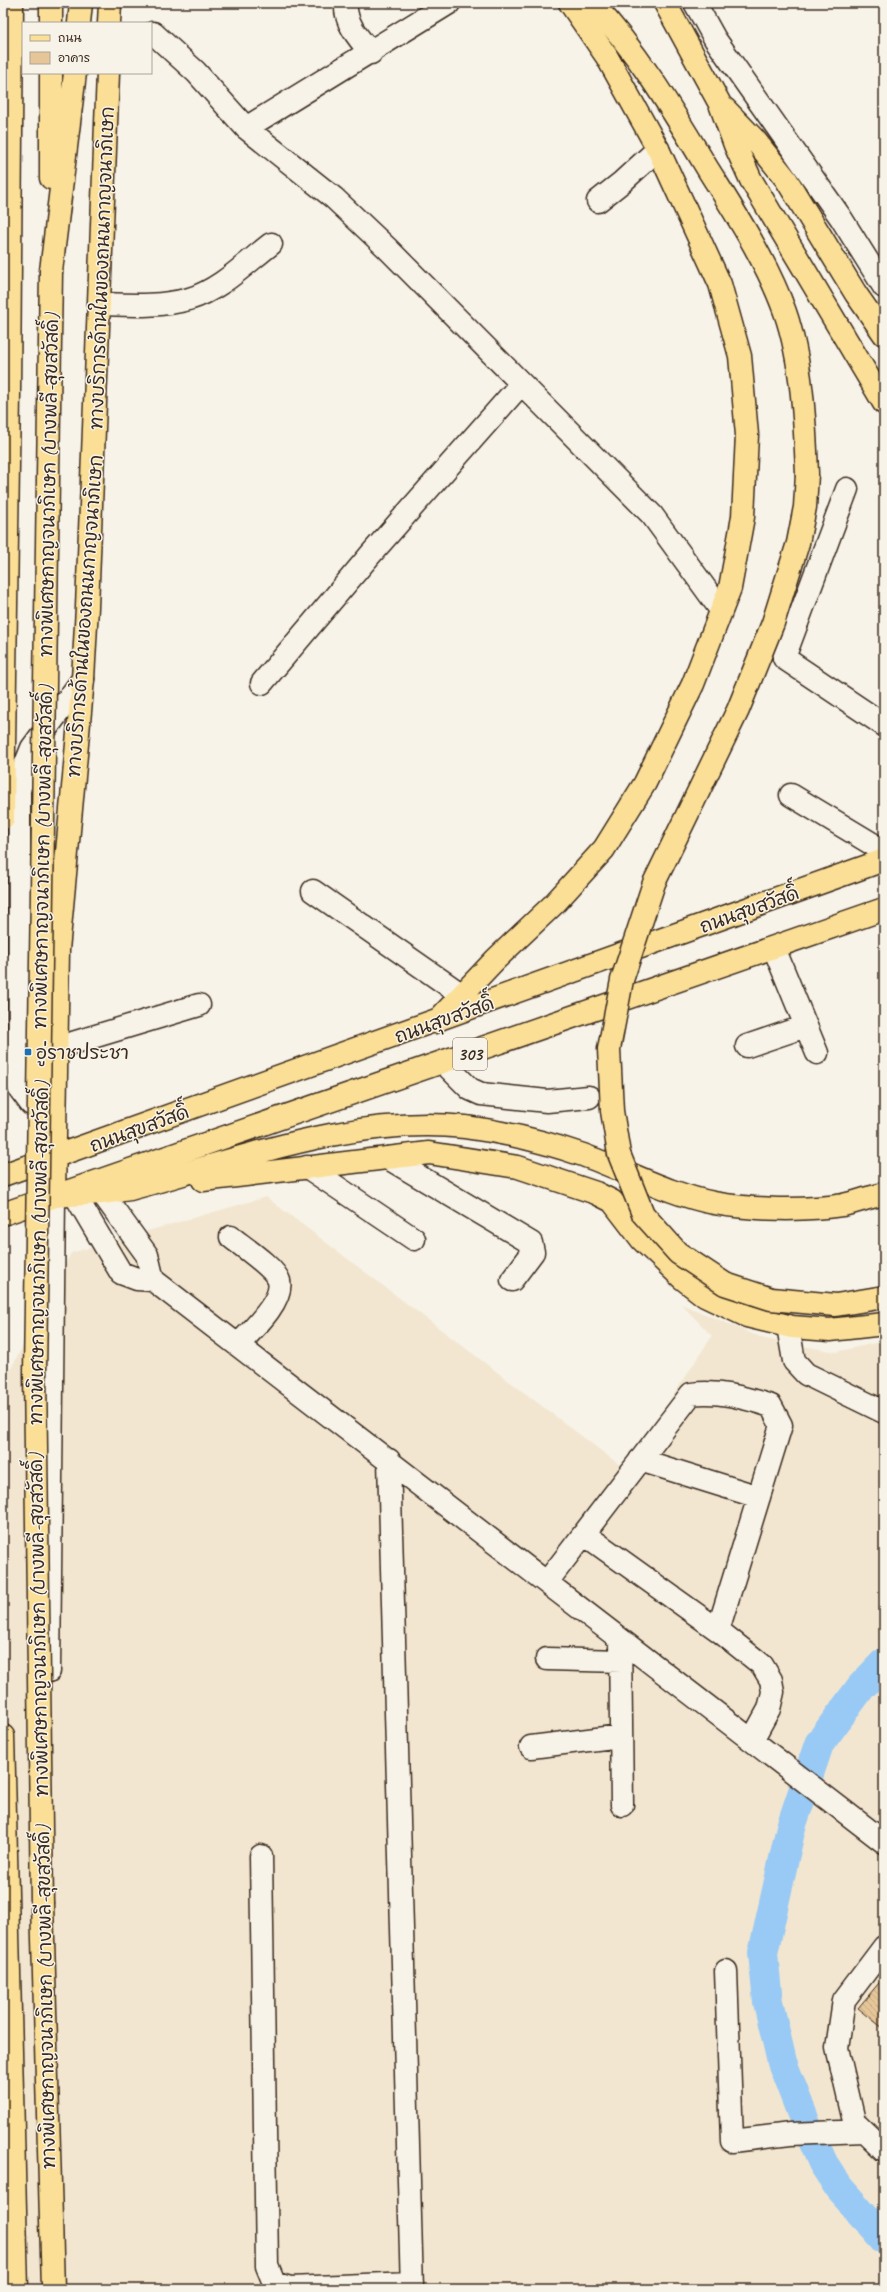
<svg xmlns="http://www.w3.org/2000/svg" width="887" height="2292" font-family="Caveat,'Playpen Sans Thai',sans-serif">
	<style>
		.built { fill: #f2e6d0 }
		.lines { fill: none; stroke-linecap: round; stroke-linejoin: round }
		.river { stroke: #99caf5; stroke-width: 30 }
		.building { fill: url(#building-back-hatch); stroke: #3b2a1e }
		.minor-casing { stroke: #3b2a1e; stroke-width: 25 }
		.major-casing { stroke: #3b2a1e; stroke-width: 25 }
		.highway-casing { stroke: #3b2a1e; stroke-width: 25 }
		.minor { stroke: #f7f3e8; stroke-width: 22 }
		.major { stroke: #fbdf96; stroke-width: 22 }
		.highway { stroke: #fbdf96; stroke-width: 22 }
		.highway-bridge-casing { stroke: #3b2a1e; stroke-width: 25; stroke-linecap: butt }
		.highway-bridge { stroke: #fbdf96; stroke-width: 22 }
		.poi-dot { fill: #1f6fb2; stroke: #f7f3e8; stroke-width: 1.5 }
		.labels { text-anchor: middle; stroke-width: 3; stroke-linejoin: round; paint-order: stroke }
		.shield { fill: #f7f3e8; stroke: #73665b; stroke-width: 1 }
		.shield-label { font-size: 18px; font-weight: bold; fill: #3b2a1e }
		.street-label { font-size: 19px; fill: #3b2a1e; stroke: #f7f3e8 }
		.poi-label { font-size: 19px; fill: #3b2a1e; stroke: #f7f3e8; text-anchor: start }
	</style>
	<defs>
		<pattern id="building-back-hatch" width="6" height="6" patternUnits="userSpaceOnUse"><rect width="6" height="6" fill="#e6c699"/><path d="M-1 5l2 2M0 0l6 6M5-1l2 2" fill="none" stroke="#c6aa83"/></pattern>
	</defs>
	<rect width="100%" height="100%" fill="#f7f3e8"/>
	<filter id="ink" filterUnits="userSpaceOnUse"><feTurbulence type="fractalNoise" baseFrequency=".025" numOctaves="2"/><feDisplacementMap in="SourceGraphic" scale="8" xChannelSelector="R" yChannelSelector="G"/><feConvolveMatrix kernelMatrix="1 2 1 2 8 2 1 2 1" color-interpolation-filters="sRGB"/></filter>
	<g filter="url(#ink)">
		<path class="built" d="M 266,1197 L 625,1469 L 712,1336 L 681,1304 L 765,1339 L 836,1352 L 884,1341 L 884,2289 L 3,2289 L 3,1384 L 71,1253 Z"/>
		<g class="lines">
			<path class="river" d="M 884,1663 L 861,1687 L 819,1744 L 791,1827 L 763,1953 L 768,2002 L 782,2062 L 807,2127 L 823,2163 L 839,2188 L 884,2239"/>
		</g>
		<path class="building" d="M 884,1977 L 884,2029 L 858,2008 Z"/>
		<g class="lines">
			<g class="minor-casing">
				<path id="minor" d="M 346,3 C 344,22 359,39 371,53
					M 695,3 L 715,39 L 841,218 L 884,287
					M 153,33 L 196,72 L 246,128 L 334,198 L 387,248 L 652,515 L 721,610
					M 246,128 L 449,3
					M 598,201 L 622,182 L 658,149
					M 100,304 C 130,305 160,307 189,299 C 220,290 246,263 271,244
					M 847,489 L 784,658 L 884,725
					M 262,683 L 371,554 L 521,384
					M 791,795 L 884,851
					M 313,891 L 462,995
					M 774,948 L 817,1053
					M 747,1046 L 806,1026
					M 56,1048 L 199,1005
					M 444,1063 L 470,1089 L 481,1094 L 547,1101 L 589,1097
					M 54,1113 L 31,1104 L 19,1088 L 19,791 L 24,768 L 32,748 L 83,679
					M 388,1158 L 531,1243 L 533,1252 L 512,1280
					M 307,1167 L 414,1239
					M 75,1195 L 121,1273 L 137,1279 L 153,1280 L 147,1255 L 102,1193
					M 231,1237 C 242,1246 275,1268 279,1281 C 284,1301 250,1332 238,1345
					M 153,1280 L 884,1842
					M 788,1326 L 794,1361 L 806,1374 L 884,1412
					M 389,1460 L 412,2289
					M 640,1460 L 759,1497
					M 584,1534 L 718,1630 L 762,1665 L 771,1680 L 773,1692 L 769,1709 L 752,1740
					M 547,1582 L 691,1394 C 718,1390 746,1398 771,1406 L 781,1425 L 718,1630
					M 620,1639 L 622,1805
					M 547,1659 L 621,1661
					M 49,1671 L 54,1196
					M 531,1747 L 621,1736
					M 261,1856 L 267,2266 L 274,2283 L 290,2288 L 412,2283
					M 884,1947 L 844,2000 L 837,2048 L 854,2121 L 884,2150
					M 726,1971 L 732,2141 L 790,2134 L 864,2131"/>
			</g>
			<g class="major-casing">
				<path id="major" d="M 109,23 L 110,3
					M 3,1175 L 884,860
					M 54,1196 L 58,950 L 83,679 L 87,607 L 108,73
					M 3,1214 L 884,909"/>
			</g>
			<g class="highway-casing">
				<path id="highway" d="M 51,3 L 51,23
					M 592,3 C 639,53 674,113 709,171 C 737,216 767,262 785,312 C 802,361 805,422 807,474
					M 665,3 L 720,104 L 735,145 L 751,180 L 884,403
					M 79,23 L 81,3
					M 51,73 L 51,178
					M 725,109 L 755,140 L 786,179 L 856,294 L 884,334
					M 51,271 L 75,73
					M 3,818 L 9,393 L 12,3
					M 436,1022 L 495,960 L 554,904 L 604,849 L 645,783 L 693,684 L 730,588 L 743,517 L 747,435 L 740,356 L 720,284 L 658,149 L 607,57 L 570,3
					M 203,1180 L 429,1153 L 518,1167 L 596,1193 L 612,1201 L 642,1240 L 682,1278 L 705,1296 L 747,1316 L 792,1327 L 830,1330 L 884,1324
					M 54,1196 L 102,1193 L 130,1189 C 239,1160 350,1115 465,1127 C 504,1132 546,1142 583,1155 C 625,1170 671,1195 714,1203 C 752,1210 805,1211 843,1205 C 856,1202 870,1197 884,1194
					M 3,1736 L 17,2289
					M 42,1904 L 53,2289"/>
			</g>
			<use href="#minor" class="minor"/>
			<use href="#major" class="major"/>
			<use href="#highway" class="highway"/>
			<g class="highway-bridge-casing">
				<path id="highway-bridge" d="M 807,474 L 805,507 L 798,543 L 773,623 L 738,710 L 654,883 L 622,980 L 609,1049 L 612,1111 L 619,1154 L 643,1214 L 678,1253 L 725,1284 L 771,1299 L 836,1305 L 884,1297
					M 42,1904 L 35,1374 L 51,271"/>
			</g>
			<use href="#highway-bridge" class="highway-bridge"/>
		</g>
	</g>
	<rect class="poi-dot" x="24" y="1048" width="8" height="8" rx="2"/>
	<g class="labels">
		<rect class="shield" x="453" y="1038" width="34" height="32" rx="3"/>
		<g class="shield-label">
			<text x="470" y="1060">303</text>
		</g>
		<g class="street-label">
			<text transform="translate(101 268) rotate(-88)" y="7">ทางบริการด้านในของถนนกาญจนาภิเษก</text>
			<text transform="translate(48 485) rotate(-89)" y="7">ทางพิเศษกาญจนาภิเษก (บางพลี-สุขสวัสดิ์)</text>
			<text transform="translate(84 616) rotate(-86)" y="7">ทางบริการด้านในของถนนกาญจนาภิเษก</text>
			<text transform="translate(42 857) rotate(-89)" y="7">ทางพิเศษกาญจนาภิเษก (บางพลี-สุขสวัสดิ์)</text>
			<text transform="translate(749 909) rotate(-20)" y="7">ถนนสุขสวัสดิ์</text>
			<text transform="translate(444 1019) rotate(-20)" y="7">ถนนสุขสวัสดิ์</text>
			<text transform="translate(139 1128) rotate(-20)" y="7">ถนนสุขสวัสดิ์</text>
			<text transform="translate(38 1253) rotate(-89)" y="7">ทางพิเศษกาญจนาภิเษก (บางพลี-สุขสวัสดิ์)</text>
			<text transform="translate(38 1625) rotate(-91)" y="7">ทางพิเศษกาญจนาภิเษก (บางพลี-สุขสวัสดิ์)</text>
			<text transform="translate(45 1997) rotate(-91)" y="7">ทางพิเศษกาญจนาภิเษก (บางพลี-สุขสวัสดิ์)</text>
		</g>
		<g class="poi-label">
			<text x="36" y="1059">อู่ราชประชา</text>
		</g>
	</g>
	<rect width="887" height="2292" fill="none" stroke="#f7f3e8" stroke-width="16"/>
	<rect x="8" y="8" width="871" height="2276" fill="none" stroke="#3b2a1e" stroke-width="1.5" filter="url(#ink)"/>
	<rect x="22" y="22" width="130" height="52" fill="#f7f3e8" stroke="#aca397"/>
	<rect x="30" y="35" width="20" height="6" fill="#fbdf96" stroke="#aca397"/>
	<text x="58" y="42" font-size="12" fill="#3b2a1e">ถนน</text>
	<rect x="30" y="52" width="20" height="12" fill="#e6c699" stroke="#aca397"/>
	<text x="58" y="62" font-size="12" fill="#3b2a1e">อาคาร</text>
</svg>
